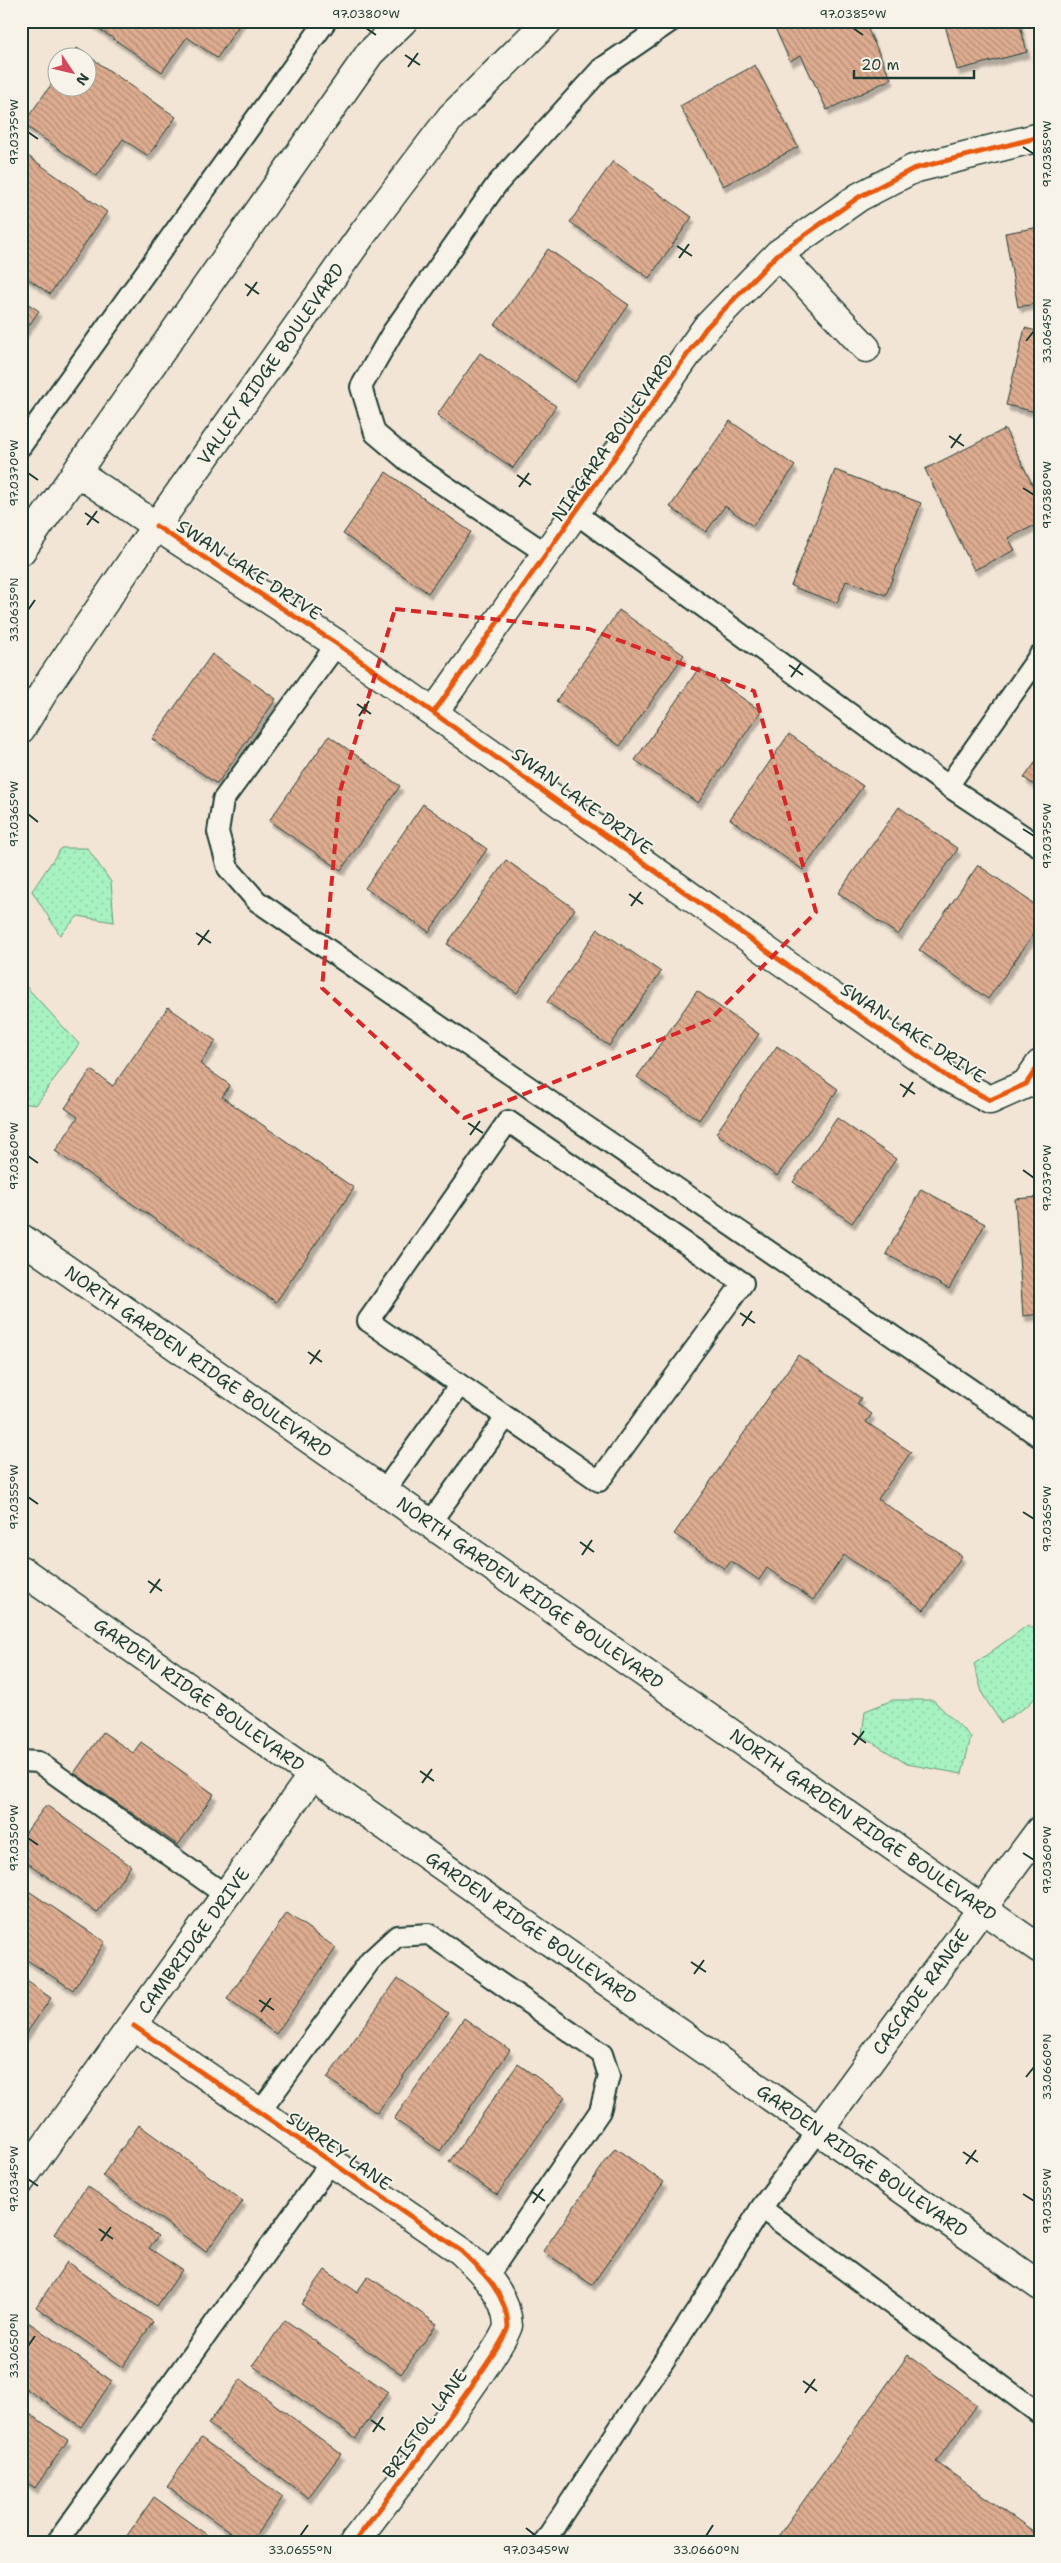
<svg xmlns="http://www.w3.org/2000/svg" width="1061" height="2563" font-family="'Shantell Sans',sans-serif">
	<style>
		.green { fill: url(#green-dots); stroke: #63987a }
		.building { fill: url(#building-back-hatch); stroke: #1f3d34; filter: url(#shadow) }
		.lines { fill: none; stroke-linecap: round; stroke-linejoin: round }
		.lane-casing { stroke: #1f3d34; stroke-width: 24 }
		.street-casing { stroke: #1f3d34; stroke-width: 31 }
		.secondary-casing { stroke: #1f3d34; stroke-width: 31 }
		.lane { stroke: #f7f3e8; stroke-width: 20 }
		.street { stroke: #f7f3e8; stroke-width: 28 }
		.secondary { stroke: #f7f3e8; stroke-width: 28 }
		.cycleway-casing { stroke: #f7f3e8; stroke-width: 8 }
		.cycleway { stroke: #e8590c; stroke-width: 5 }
		.marked { fill: none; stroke: #d62828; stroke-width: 4; stroke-dasharray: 10 6; stroke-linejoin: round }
		.ticks { fill: none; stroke: #1f3d34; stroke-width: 2 }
		.labels { text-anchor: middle; stroke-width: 4; stroke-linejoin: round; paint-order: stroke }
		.street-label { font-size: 18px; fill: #1f3d34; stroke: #f7f3e8 }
		.neatline { fill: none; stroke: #1f3d34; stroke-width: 2 }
		.ticks-label { font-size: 12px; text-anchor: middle; fill: #1f3d34 }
	</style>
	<defs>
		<pattern id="green-dots" width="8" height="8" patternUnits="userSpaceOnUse" patternTransform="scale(1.25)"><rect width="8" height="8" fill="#a7f2c1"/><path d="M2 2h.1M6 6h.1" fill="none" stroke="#8fd0a6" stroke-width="1.8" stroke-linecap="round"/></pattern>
		<pattern id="building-back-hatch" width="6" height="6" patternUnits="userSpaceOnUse" patternTransform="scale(1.25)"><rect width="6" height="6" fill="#deac90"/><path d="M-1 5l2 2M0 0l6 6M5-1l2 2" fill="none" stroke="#b38d76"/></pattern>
		<filter id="shadow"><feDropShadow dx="3" dy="5.5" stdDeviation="1" flood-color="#0004"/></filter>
	</defs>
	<rect width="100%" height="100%" fill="#f2e5d6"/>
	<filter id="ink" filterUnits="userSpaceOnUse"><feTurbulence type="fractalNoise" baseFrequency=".02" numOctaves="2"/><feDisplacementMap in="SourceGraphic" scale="10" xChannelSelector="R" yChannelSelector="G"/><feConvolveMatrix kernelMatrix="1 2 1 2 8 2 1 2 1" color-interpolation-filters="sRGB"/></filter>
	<g filter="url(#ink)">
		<path class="green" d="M 61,848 L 87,848 L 111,882 L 114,922 L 78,916 L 60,935 L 32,891 Z
			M 21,981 L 79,1044 L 36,1105 L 21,1103 Z
			M 1028,1625 L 1040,1633 L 1040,1693 L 1027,1706 L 1001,1723 L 983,1695 L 974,1664 Z
			M 893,1700 L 933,1700 L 971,1737 L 962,1774 L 907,1764 L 862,1736 L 865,1711 Z"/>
		<path class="building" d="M 242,21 L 217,58 L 187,37 L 162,72 L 89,22 Z
			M 789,21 L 828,21 L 831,27 L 843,21 L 864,21 L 891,79 L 827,110 L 801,55 L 790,61 L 775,28 Z
			M 944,21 L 1019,21 L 1027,52 L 957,70 Z
			M 77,48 L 176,117 L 148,156 L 123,139 L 97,176 L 23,124 L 58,75 L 58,88 L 88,88 L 88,58 L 70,58 Z
			M 755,65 L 798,147 L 723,186 L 680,106 Z
			M 21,151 L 107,212 L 50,294 L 21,274 Z
			M 613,161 L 692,217 L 649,278 L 570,222 Z
			M 1040,227 L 1040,303 L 1018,307 L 1005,233 Z
			M 548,249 L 629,305 L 575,382 L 495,325 Z
			M 21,299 L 39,311 L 21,337 Z
			M 1025,328 L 1040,332 L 1040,413 L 1006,405 Z
			M 480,353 L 556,406 L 513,468 L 437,415 Z
			M 730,421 L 795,466 L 753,526 L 725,506 L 706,532 L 670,507 Z
			M 1005,429 L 1040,500 L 1040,523 L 1008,538 L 1015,550 L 974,570 L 925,469 Z
			M 835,470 L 921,503 L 886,595 L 846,581 L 837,603 L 791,586 Z
			M 386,472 L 471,532 L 428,593 L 343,534 Z
			M 619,610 L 684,655 L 620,746 L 556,701 Z
			M 212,654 L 276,699 L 217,784 L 152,739 Z
			M 699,668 L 761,711 L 698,803 L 635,760 Z
			M 789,734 L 863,786 L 803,870 L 730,819 Z
			M 329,736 L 400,786 L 341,870 L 269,821 Z
			M 1040,756 L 1040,789 L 1024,778 Z
			M 423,804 L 487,849 L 429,932 L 365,888 Z
			M 899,807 L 958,849 L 898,935 L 838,893 Z
			M 506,860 L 575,909 L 517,993 L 447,944 Z
			M 978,865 L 1040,908 L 1040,925 L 988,999 L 919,950 Z
			M 598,929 L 661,972 L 609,1046 L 547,1002 Z
			M 697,991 L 759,1034 L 699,1120 L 637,1077 Z
			M 168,1007 L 216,1041 L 200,1064 L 230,1085 L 222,1097 L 354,1188 L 276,1302 L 55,1151 L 78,1117 L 65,1108 L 91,1070 L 113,1086 Z
			M 777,1046 L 838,1089 L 777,1176 L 716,1133 Z
			M 837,1118 L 896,1159 L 852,1223 L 793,1182 Z
			M 921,1189 L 985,1224 L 949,1289 L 886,1254 Z
			M 1040,1197 L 1040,1314 L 1023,1316 L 1015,1199 Z
			M 798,1355 L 861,1398 L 857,1404 L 872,1414 L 866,1422 L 911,1452 L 878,1499 L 962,1556 L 924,1610 L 844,1555 L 813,1600 L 767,1568 L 759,1580 L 731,1561 L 725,1569 L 674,1534 Z
			M 103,1732 L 133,1753 L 141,1742 L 214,1794 L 178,1845 L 74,1773 Z
			M 46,1805 L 131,1866 L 97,1913 L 21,1858 L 21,1839 Z
			M 21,1886 L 105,1942 L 73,1990 L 21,1956 Z
			M 287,1913 L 336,1948 L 276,2034 L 227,1999 Z
			M 21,1977 L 51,1998 L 21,2041 Z
			M 398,1978 L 448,2013 L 377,2113 L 327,2078 Z
			M 464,2018 L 510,2050 L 440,2151 L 394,2119 Z
			M 518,2064 L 565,2097 L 497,2195 L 449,2162 Z
			M 139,2125 L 243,2201 L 206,2252 L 102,2176 Z
			M 615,2148 L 664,2182 L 592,2285 L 543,2251 Z
			M 87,2186 L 158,2236 L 149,2248 L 182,2270 L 157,2306 L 54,2234 Z
			M 67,2262 L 153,2322 L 122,2367 L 36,2307 Z
			M 325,2270 L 357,2292 L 368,2276 L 437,2324 L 401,2374 L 301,2304 Z
			M 21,2317 L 112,2381 L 81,2427 L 21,2385 Z
			M 285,2320 L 388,2392 L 356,2438 L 253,2366 Z
			M 908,2355 L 977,2405 L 936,2462 L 1040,2536 L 1040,2542 L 774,2542 Z
			M 241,2379 L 341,2454 L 308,2498 L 208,2424 Z
			M 21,2408 L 68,2440 L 35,2488 L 21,2479 Z
			M 201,2438 L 283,2497 L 251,2542 L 244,2542 L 167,2487 Z
			M 154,2497 L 217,2542 L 124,2540 Z"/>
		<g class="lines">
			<g class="lane-casing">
				<path id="lane" d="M 21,446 L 326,21
					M 577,514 L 948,786 L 1040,847
					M 547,554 L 408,461 L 375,433 L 361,387 L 392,333 L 497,184 L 601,69 L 671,21
					M 337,644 L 223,800 L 218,832 L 228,868 L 257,901 L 1040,1437
					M 948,786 L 1040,655
					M 508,1121 L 743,1283 L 599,1481 L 368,1321 Z
					M 384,1491 L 459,1386
					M 430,1523 L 506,1417
					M 21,1761 L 38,1762 L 227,1896
					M 259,2113 L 370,1961 L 397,1936 L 429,1934 L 602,2054 L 609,2076 L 600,2111 L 487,2277
					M 819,2130 L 761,2208 L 1040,2414
					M 57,2542 L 331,2162
					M 544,2542 L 706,2297 L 761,2208"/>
			</g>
			<g class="street-casing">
				<path id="street" d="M 778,254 L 866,348
					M 156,526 L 337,644 L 774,956 L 949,1078 L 990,1100 L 1026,1084 L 1040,1064
					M 434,712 L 706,328 L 778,254 L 859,197 L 913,169 L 1040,137
					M 134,2026 L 461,2251 C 482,2271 507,2294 508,2326 C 508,2344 375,2515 354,2542
					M 819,2130 L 1040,1830
					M 21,2180 L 313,1774"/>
			</g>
			<g class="secondary-casing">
				<path id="secondary" d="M 77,472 L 156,526
					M 21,551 L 370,53 L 403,21
					M 21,729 L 49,683 L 156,526 L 364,232 L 451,117 L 548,21
					M 21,1238 L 1040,1949
					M 21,1570 L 1040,2286"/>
			</g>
			<use href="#lane" class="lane"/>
			<use href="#street" class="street"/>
			<use href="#secondary" class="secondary"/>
			<g class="cycleway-casing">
				<path id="cycleway" d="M 156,526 L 337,644 L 774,956 L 949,1078 L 990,1100 L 1026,1084 L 1040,1064
					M 434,712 L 706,328 L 778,254 L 859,197 L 913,169 L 1040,137
					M 134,2026 L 461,2251 C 482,2271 507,2294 508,2326 C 508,2344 375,2515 354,2542"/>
			</g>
			<use href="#cycleway" class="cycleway"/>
		</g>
	</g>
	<path class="marked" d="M 395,609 L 589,629 L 754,691 L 816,912 L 710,1020 L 464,1118 L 322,988 L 340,791 Z"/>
	<path class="ticks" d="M 366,28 L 376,35M 853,28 L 863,35M 405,55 L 420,65M 408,67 L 418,53M 28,132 L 38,139M 1023,147 L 1034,154M 677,246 L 692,256M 679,258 L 689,244M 245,284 L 259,294M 247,296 L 257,282M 1026,341 L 1034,331M 949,436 L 964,446M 951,448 L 961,434M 28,473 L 38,480M 517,475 L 531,485M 519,487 L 529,473M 1023,488 L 1034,495M 85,513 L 99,523M 87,525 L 97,511M 28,610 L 35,600M 789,665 L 803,675M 791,677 L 801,663M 357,704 L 371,714M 359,716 L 369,701M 28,814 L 38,822M 1023,829 L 1034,836M 629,894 L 643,904M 631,906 L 641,892M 196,933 L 211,943M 198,945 L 209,930M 900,1084 L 915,1094M 903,1097 L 913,1082M 468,1123 L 483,1133M 470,1135 L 480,1121M 28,1156 L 38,1163M 1023,1170 L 1034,1178M 740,1313 L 755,1323M 742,1326 L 752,1311M 308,1352 L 322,1362M 310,1364 L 320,1350M 28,1497 L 38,1504M 1023,1512 L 1034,1519M 580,1542 L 594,1552M 582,1555 L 592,1540M 148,1581 L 162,1591M 150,1593 L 160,1579M 852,1733 L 866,1743M 854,1745 L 864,1731M 420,1771 L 434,1781M 422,1783 L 432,1769M 28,1838 L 38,1845M 1023,1853 L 1034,1860M 691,1962 L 706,1972M 694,1974 L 704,1960M 259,2000 L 274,2010M 261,2012 L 271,1998M 1026,2077 L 1034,2067M 963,2152 L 978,2162M 966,2164 L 976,2150M 28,2179 L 38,2186M 531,2191 L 545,2201M 1023,2194 L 1034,2201M 533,2203 L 543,2189M 99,2229 L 113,2239M 101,2241 L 111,2227M 28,2346 L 35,2336M 803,2381 L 817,2391M 805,2393 L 815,2379M 371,2420 L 385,2430M 373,2432 L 383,2417M 526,2528 L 536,2536M 300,2536 L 308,2525M 706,2536 L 713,2525"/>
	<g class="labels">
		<g class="street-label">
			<text transform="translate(271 364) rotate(-55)" y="6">VALLEY RIDGE BOULEVARD</text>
			<text transform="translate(613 438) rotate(-55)" y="6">NIAGARA BOULEVARD</text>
			<text transform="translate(249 570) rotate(33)" y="6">SWAN LAKE DRIVE</text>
			<text transform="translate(582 801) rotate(36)" y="6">SWAN LAKE DRIVE</text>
			<text transform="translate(913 1033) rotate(33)" y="6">SWAN LAKE DRIVE</text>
			<text transform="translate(198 1362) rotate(35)" y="6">NORTH GARDEN RIDGE BOULEVARD</text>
			<text transform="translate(530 1593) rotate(35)" y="6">NORTH GARDEN RIDGE BOULEVARD</text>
			<text transform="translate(199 1695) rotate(35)" y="6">GARDEN RIDGE BOULEVARD</text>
			<text transform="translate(863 1825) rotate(35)" y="6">NORTH GARDEN RIDGE BOULEVARD</text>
			<text transform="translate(531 1928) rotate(35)" y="6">GARDEN RIDGE BOULEVARD</text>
			<text transform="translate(194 1941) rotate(-54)" y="6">CAMBRIDGE DRIVE</text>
			<text transform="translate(921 1992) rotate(-54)" y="6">CASCADE RANGE</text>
			<text transform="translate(339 2151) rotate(35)" y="6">SURREY LANE</text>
			<text transform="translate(862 2161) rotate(35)" y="6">GARDEN RIDGE BOULEVARD</text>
			<text transform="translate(425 2424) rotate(-54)" y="6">BRISTOL LANE</text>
		</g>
	</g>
	<rect width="1061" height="2563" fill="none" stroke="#f7f3e8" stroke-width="55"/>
	<g transform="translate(72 72) rotate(125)"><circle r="24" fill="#f7f3e8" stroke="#a1aaa0"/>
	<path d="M0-4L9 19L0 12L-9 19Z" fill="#d1495b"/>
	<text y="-8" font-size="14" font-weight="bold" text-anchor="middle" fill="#1f3d34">N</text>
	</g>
	<path d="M854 70v8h120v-8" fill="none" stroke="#1f3d34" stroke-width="2.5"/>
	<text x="861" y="70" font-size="15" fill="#1f3d34" stroke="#f7f3e8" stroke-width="4" paint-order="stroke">20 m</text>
	<rect x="28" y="28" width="1006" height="2508" class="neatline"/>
	<g class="ticks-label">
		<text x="366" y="18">97.0380°W</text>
		<text x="853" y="18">97.0385°W</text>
		<text transform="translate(14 132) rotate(-90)" y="4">97.0375°W</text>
		<text transform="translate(1047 154) rotate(-90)" y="4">97.0385°W</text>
		<text transform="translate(1047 331) rotate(-90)" y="4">33.0645°N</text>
		<text transform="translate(14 473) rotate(-90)" y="4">97.0370°W</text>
		<text transform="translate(1047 495) rotate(-90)" y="4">97.0380°W</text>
		<text transform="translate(14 610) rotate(-90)" y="4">33.0635°N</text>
		<text transform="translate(14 814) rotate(-90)" y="4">97.0365°W</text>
		<text transform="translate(1047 836) rotate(-90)" y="4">97.0375°W</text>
		<text transform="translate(14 1156) rotate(-90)" y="4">97.0360°W</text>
		<text transform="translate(1047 1178) rotate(-90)" y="4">97.0370°W</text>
		<text transform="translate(14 1497) rotate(-90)" y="4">97.0355°W</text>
		<text transform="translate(1047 1519) rotate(-90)" y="4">97.0365°W</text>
		<text transform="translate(14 1838) rotate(-90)" y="4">97.0350°W</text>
		<text transform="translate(1047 1860) rotate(-90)" y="4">97.0360°W</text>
		<text transform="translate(1047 2067) rotate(-90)" y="4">33.0660°N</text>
		<text transform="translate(14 2179) rotate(-90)" y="4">97.0345°W</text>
		<text transform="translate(1047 2201) rotate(-90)" y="4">97.0355°W</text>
		<text transform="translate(14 2346) rotate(-90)" y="4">33.0650°N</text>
		<text x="300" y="2554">33.0655°N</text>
		<text x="536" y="2554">97.0345°W</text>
		<text x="706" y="2554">33.0660°N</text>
	</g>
</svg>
